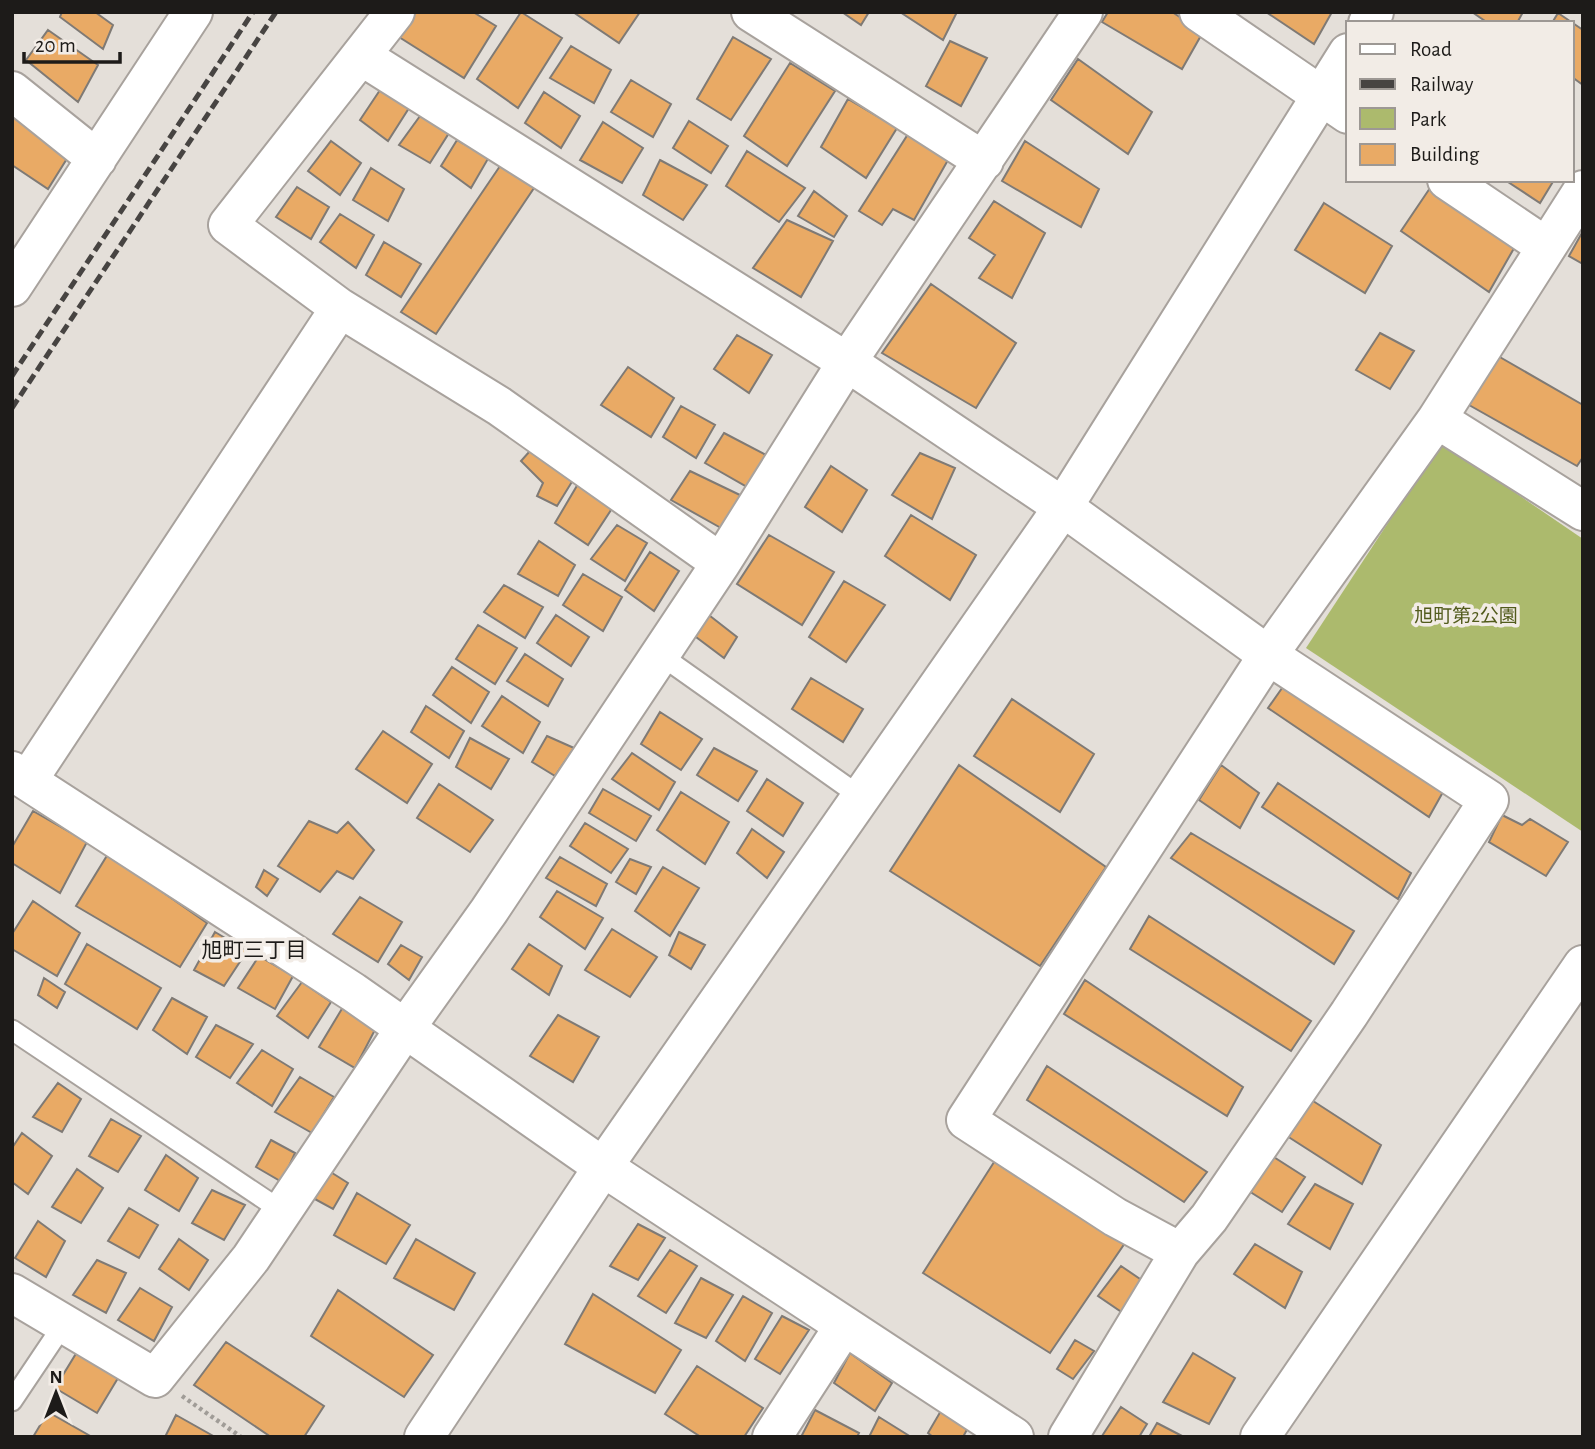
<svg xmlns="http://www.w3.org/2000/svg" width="1595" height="1449" font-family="'Alegreya Sans','Noto Sans JP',sans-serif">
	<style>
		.green { fill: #acba6d }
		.building { fill: #e9aa65; stroke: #7f7a75; stroke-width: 2 }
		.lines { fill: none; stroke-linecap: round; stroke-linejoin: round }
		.lane-casing { stroke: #a8a29d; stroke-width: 23 }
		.street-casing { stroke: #a8a29d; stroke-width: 42 }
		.secondary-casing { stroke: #a8a29d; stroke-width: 42 }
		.path { stroke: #a09c97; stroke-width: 4.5; stroke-dasharray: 3.5 3.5; stroke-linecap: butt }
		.lane { stroke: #fff; stroke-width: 19 }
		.street { stroke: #fff; stroke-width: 38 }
		.secondary { stroke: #fff; stroke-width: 38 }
		.rail { stroke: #474442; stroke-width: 5; stroke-dasharray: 10 5; stroke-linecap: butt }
		.labels { text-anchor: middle; stroke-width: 7; stroke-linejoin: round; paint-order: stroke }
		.park-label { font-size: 19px; fill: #525b1c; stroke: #f2ece6 }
		.neighbourhood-label { font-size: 21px; fill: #1d1b19; stroke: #f2ece6 }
	</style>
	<rect width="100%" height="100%" fill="#e4dfd9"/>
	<path class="green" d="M 1441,442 L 1583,539 L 1583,832 L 1306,648 Z"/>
	<path class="building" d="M 62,12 L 95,12 L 113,25 L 103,49 L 60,17 Z
		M 416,12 L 473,12 L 496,26 L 464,78 L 399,37 Z
		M 521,12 L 562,38 L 518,108 L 477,79 Z
		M 573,12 L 640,12 L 619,43 Z
		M 842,12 L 869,12 L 861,25 Z
		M 900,12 L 957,12 L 943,40 Z
		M 1108,12 L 1172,12 L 1203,32 L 1182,69 L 1102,22 Z
		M 1266,12 L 1332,12 L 1314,44 Z
		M 1472,12 L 1523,12 L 1517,23 L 1488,23 Z
		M 1558,13 L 1583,30 L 1583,85 L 1572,77 L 1572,23 L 1552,23 Z
		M 48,30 L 98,65 L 78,102 L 26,60 Z
		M 733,37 L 771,59 L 731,120 L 697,99 Z
		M 950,41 L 987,58 L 961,106 L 926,86 Z
		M 571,46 L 611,70 L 594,103 L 550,78 Z
		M 1078,59 L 1152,112 L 1128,154 L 1051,100 Z
		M 790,63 L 835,91 L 787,166 L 744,136 Z
		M 631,80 L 671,104 L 653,137 L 611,112 Z
		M 380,90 L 409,108 L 388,141 L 360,120 Z
		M 544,92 L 580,116 L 561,148 L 525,123 Z
		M 848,99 L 897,128 L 866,178 L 821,147 Z
		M 12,116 L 68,157 L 48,189 L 12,165 Z
		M 420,116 L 449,133 L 430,163 L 399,145 Z
		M 689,121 L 728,146 L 711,173 L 673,148 Z
		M 603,122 L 643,148 L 622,183 L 580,160 Z
		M 910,131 L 948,160 L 914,220 L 893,209 L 882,225 L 859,211 Z
		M 457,140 L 489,157 L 471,188 L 441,166 Z
		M 331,141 L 361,163 L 340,195 L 308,171 Z
		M 1025,141 L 1099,189 L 1081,227 L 1002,181 Z
		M 747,151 L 805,188 L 779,222 L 726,186 Z
		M 660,160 L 707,185 L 683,220 L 643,195 Z
		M 500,166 L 534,188 L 436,334 L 401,312 Z
		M 371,168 L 404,189 L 388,221 L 353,200 Z
		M 1505,180 L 1554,180 L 1540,203 Z
		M 297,187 L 329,207 L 311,239 L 276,217 Z
		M 1430,188 L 1517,243 L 1489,292 L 1401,231 Z
		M 814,191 L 847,216 L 834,237 L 798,216 Z
		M 994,201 L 1045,233 L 1012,298 L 979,278 L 995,255 L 969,238 Z
		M 1324,203 L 1392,246 L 1365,293 L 1295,250 Z
		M 340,214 L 374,235 L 356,268 L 320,242 Z
		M 787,220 L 833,241 L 801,297 L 753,268 Z
		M 1583,231 L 1583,264 L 1569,256 Z
		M 384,242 L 421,264 L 401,297 L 366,275 Z
		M 931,284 L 1016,343 L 976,408 L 882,353 Z
		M 1380,333 L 1414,351 L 1390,389 L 1356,370 Z
		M 737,335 L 772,355 L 749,393 L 714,369 Z
		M 1498,356 L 1583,405 L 1583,457 L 1577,466 L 1469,405 Z
		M 628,367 L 674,398 L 651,437 L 601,405 Z
		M 681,406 L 715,425 L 696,458 L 663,437 Z
		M 724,433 L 766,455 L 749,488 L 705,463 Z
		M 537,443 L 578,472 L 557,506 L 537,496 L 543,483 L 521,461 Z
		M 920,453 L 955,468 L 932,519 L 892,495 Z
		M 831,466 L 867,490 L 842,532 L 805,507 Z
		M 690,471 L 742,496 L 721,528 L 671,500 Z
		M 578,484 L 613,507 L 588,545 L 555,523 Z
		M 911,515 L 976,555 L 950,600 L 885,556 Z
		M 617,525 L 647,543 L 625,581 L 591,559 Z
		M 769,535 L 834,572 L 802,625 L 737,584 Z
		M 539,541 L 575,565 L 558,596 L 518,574 Z
		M 650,552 L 679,571 L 654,611 L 625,590 Z
		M 583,574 L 622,597 L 603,631 L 563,605 Z
		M 844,581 L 885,605 L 846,662 L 809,637 Z
		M 504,585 L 543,607 L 525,638 L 484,612 Z
		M 705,612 L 737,637 L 724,658 L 692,634 Z
		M 556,615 L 589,637 L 571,666 L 537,643 Z
		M 478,625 L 517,648 L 495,684 L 456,659 Z
		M 525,654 L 563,679 L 548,706 L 507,681 Z
		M 452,667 L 489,692 L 471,723 L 433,695 Z
		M 811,678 L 863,709 L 843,742 L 792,709 Z
		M 1287,681 L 1448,783 L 1429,817 L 1268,708 Z
		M 502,696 L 540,722 L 523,753 L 482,726 Z
		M 1012,699 L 1094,754 L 1060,812 L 974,756 Z
		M 426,706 L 464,731 L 449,758 L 411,732 Z
		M 660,712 L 702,739 L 681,770 L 641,744 Z
		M 383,731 L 432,764 L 407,803 L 356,769 Z
		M 547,736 L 574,748 L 555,776 L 532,762 Z
		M 470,738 L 509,759 L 491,789 L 456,767 Z
		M 714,748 L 757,771 L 738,801 L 697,775 Z
		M 632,753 L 675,782 L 659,810 L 612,779 Z
		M 959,765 L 1106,867 L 1040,966 L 890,871 Z
		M 1221,765 L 1259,793 L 1240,828 L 1199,800 Z
		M 767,779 L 803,803 L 783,836 L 747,811 Z
		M 1278,783 L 1411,873 L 1398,899 L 1262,807 Z
		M 439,784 L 493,820 L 470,852 L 417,818 Z
		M 603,789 L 651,816 L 636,841 L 589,813 Z
		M 681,792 L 729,822 L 705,864 L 657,830 Z
		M 33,811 L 87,842 L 60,893 L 12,863 L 12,847 Z
		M 1502,815 L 1522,825 L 1530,819 L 1568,842 L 1546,876 L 1489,842 Z
		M 309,821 L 337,833 L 348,822 L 374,850 L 353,879 L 337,871 L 320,892 L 278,866 Z
		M 585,823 L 628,849 L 611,873 L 570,846 Z
		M 752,829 L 784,852 L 767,878 L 737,853 Z
		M 1191,833 L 1354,931 L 1334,964 L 1171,858 Z
		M 108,854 L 207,923 L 180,967 L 76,906 Z
		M 560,857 L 607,884 L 596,906 L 546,878 Z
		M 630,859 L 651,867 L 636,894 L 616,882 Z
		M 663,867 L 699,888 L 670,936 L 635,911 Z
		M 264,870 L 278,879 L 267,896 L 256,887 Z
		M 557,891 L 603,918 L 585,949 L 540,917 Z
		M 360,897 L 402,922 L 378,962 L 333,934 Z
		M 33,901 L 80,933 L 57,976 L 12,949 L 12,934 Z
		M 1149,916 L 1311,1021 L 1291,1051 L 1130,949 Z
		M 612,929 L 657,957 L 630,997 L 585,970 Z
		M 215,932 L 247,951 L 224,986 L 194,970 Z
		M 679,932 L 705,945 L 691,969 L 669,955 Z
		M 87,944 L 161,988 L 137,1029 L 65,984 Z
		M 529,944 L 562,966 L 549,995 L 512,969 Z
		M 401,945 L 422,957 L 409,980 L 388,964 Z
		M 259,956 L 293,976 L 275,1009 L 238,988 Z
		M 44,978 L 65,992 L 57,1008 L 38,995 Z
		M 1085,980 L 1243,1087 L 1227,1116 L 1064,1014 Z
		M 302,982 L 331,1002 L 308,1038 L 277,1016 Z
		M 172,998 L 207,1017 L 187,1054 L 153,1030 Z
		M 343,1007 L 377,1026 L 355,1068 L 319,1047 Z
		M 558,1015 L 599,1037 L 573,1082 L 530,1056 Z
		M 216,1025 L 253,1044 L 230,1078 L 196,1057 Z
		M 262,1050 L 293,1069 L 272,1106 L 237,1083 Z
		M 1047,1066 L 1207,1172 L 1184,1202 L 1027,1100 Z
		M 300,1077 L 334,1097 L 312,1133 L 275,1112 Z
		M 58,1083 L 81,1099 L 62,1132 L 33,1117 Z
		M 1310,1099 L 1381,1145 L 1362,1184 L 1287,1136 Z
		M 111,1119 L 141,1136 L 118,1172 L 89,1156 Z
		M 22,1133 L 52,1156 L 28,1194 L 12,1182 L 12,1148 Z
		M 271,1140 L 295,1153 L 282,1182 L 256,1167 Z
		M 1269,1154 L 1305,1177 L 1282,1212 L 1244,1188 Z
		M 166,1155 L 198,1178 L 179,1211 L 145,1190 Z
		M 996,1159 L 1127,1240 L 1050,1353 L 923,1273 Z
		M 77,1169 L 103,1188 L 81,1223 L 52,1207 Z
		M 329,1171 L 348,1183 L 333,1209 L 313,1198 Z
		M 1315,1184 L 1353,1204 L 1330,1249 L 1288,1224 Z
		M 212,1190 L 245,1205 L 224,1240 L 192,1223 Z
		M 357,1193 L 410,1225 L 386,1264 L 334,1235 Z
		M 129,1208 L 158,1225 L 139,1258 L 108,1241 Z
		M 38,1221 L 65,1241 L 46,1277 L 15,1258 Z
		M 638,1224 L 665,1238 L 638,1280 L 610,1266 Z
		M 179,1239 L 208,1260 L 189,1290 L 159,1269 Z
		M 416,1239 L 475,1273 L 454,1310 L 394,1278 Z
		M 1255,1244 L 1302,1272 L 1285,1308 L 1234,1274 Z
		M 670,1250 L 697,1266 L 666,1313 L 638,1296 Z
		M 97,1260 L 126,1273 L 106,1313 L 73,1295 Z
		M 1121,1266 L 1143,1281 L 1123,1313 L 1098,1296 Z
		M 701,1278 L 733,1295 L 706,1338 L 675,1323 Z
		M 140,1288 L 172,1307 L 154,1341 L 118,1320 Z
		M 338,1290 L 433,1355 L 404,1397 L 311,1336 Z
		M 593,1294 L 681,1350 L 655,1393 L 565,1344 Z
		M 743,1296 L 772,1313 L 745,1361 L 716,1341 Z
		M 782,1316 L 809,1330 L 780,1374 L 755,1359 Z
		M 1075,1340 L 1094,1351 L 1073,1379 L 1057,1369 Z
		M 226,1342 L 324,1406 L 304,1437 L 271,1437 L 194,1385 Z
		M 77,1352 L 118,1378 L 97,1413 L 55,1388 Z
		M 850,1353 L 892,1383 L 875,1411 L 834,1383 Z
		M 1193,1353 L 1235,1378 L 1209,1424 L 1163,1402 Z
		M 697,1366 L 763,1408 L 744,1437 L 701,1437 L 665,1414 Z
		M 1121,1407 L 1147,1424 L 1139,1437 L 1102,1436 Z
		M 942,1409 L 970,1424 L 963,1437 L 933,1437 L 928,1433 Z
		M 815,1410 L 859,1433 L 857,1437 L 801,1437 Z
		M 48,1412 L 92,1437 L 33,1437 Z
		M 176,1415 L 215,1437 L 165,1437 Z
		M 879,1417 L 911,1437 L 869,1437 Z
		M 1157,1423 L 1184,1437 L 1149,1437 Z"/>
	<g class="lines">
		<g class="lane-casing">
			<path id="lane" d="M 659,654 L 861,797
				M 12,1030 L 282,1211
				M 12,1401 L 63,1325"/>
		</g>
		<g class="street-casing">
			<path id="street" d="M 395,12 L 228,225 L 340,308 L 499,406 L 721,563
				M 751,12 L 984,161
				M 1199,12 L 1348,114
				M 363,57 L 847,362 L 1063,507 L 1268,655 L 1489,800 L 1349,1014 L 1209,1218 L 1180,1252 L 1068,1437
				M 12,91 L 97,159
				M 1447,180 L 1545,246
				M 12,287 L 193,12
				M 1437,419 L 1583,511
				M 12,771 L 353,992 L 603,1167
				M 28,780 L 340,308
				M 1180,1252 L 1115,1217 L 966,1120 L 1268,655 L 1437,419 L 1583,190
				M 12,1293 L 155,1378 L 251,1258 L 404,1030 L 489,911 L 721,563 L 847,362 L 1083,12
				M 772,1437 L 844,1326"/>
		</g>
		<g class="secondary-casing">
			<path id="secondary" d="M 1368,23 L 1374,12
				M 603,1167 L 1014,1437
				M 424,1437 L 603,1167 L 1063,507 L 1348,53
				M 1260,1437 L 1583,965"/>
		</g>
		<path class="path" d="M 182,1396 L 241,1437"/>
		<use href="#lane" class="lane"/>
		<use href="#street" class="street"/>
		<use href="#secondary" class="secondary"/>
		<path class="rail" d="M 12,376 L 253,12
			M 12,408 L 276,12"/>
	</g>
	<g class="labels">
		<g class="park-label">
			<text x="1466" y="622">旭町第2公園</text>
		</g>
		<g class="neighbourhood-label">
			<text x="254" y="957">旭町三丁目</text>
		</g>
	</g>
	<rect width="1595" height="1449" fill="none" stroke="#1d1b19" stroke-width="28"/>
	<rect x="1346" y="21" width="228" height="161" fill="#f2ece6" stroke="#9d9894" stroke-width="2"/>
	<rect x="1360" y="44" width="35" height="10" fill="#ffffff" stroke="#9d9894" stroke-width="2"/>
	<text x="1410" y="56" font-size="21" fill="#1d1b19">Road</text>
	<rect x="1360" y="79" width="35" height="10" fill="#474442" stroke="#9d9894" stroke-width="2"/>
	<text x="1410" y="91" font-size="21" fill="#1d1b19">Railway</text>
	<rect x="1360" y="108" width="35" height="21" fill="#acba6d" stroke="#9d9894" stroke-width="2"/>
	<text x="1410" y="126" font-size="21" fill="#1d1b19">Park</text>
	<rect x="1360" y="144" width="35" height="21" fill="#e9aa65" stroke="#9d9894" stroke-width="2"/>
	<text x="1410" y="161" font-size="21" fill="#1d1b19">Building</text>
	<g transform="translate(56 1393)" stroke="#f2ece6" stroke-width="5" paint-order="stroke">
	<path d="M0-5L12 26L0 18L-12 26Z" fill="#1d1b19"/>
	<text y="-10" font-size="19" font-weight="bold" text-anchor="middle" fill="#1d1b19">N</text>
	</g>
	<path d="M24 52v10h96v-10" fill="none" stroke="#1d1b19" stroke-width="3.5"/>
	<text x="35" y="52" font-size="21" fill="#1d1b19" stroke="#f2ece6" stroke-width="5" paint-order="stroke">20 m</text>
</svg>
